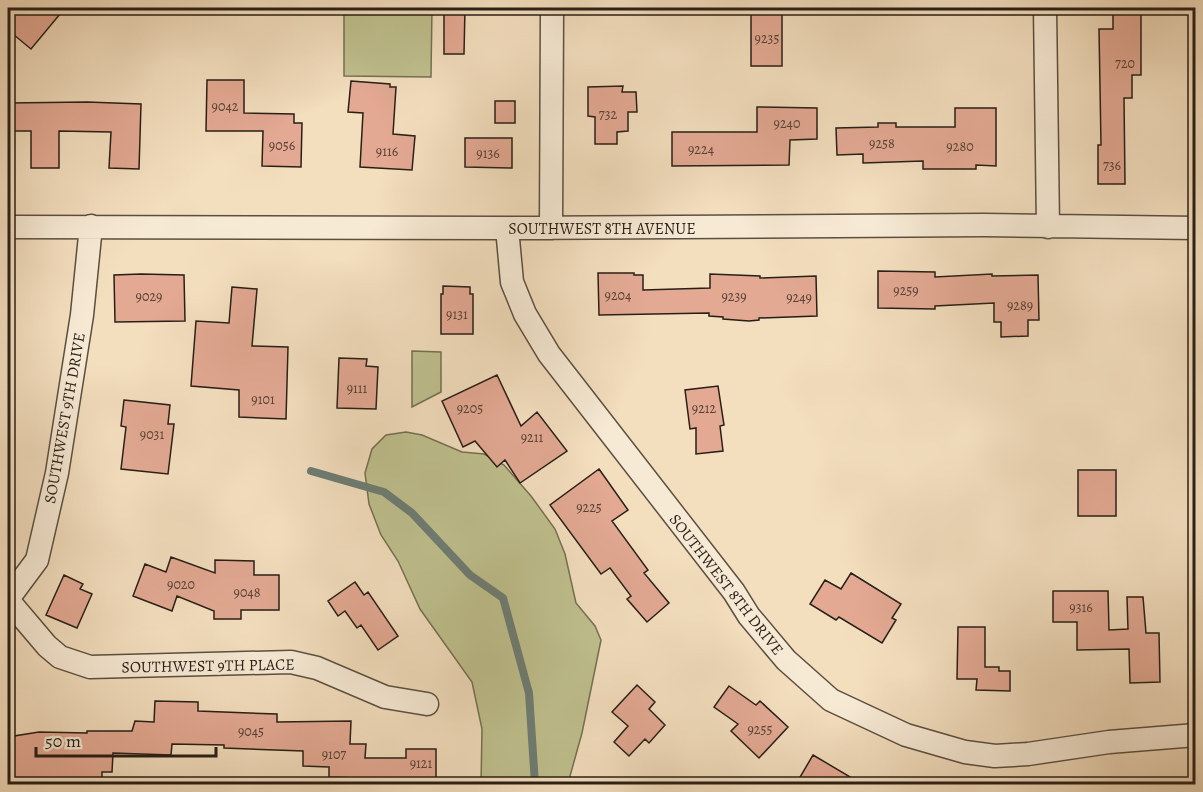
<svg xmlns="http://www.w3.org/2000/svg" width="1203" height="792" font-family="Alegreya,serif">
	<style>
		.green { fill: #bfc08e; stroke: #747052; stroke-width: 1.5 }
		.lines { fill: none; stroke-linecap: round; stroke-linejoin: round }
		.stream { stroke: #6d7d74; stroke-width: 8 }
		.building { fill: #e3a993; stroke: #281f17; stroke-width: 1.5 }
		.street-casing { stroke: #5b4f41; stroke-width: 25 }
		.street { stroke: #f7ead5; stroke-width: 22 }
		.labels { text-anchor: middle; stroke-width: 4.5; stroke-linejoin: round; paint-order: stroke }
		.number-label { font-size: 14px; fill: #574236 }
		.street-label { font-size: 16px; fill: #281f17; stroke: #f7ead5 }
	</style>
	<rect width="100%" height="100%" fill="#f3debe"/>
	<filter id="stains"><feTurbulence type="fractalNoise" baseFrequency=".00333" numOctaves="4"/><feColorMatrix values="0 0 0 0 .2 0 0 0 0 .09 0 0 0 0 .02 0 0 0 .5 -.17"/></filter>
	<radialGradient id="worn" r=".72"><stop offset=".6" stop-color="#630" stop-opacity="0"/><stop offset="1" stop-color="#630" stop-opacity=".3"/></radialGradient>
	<path class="green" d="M 344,8 L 432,8 L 431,77 L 344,76 Z
		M 412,351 L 441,352 L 441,392 L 412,407 Z
		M 406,432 L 422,435 L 462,452 L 484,454 L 504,465 L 531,496 L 555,529 L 565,554 L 576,603 L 595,626 L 601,640 L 582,733 L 570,776 L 571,784 L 481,784 L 482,729 L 472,682 L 420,609 L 398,561 L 381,535 L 369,504 L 365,473 L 372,449 L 386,435 Z"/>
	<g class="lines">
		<path class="stream" d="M 311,471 L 384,492 L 412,513 L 470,575 L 503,598 L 529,693 L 535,784"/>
	</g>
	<path class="building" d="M 16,8 L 65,8 L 31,49 L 8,30 L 8,18 Z
		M 444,8 L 465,8 L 464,54 L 444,54 Z
		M 1113,8 L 1141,8 L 1141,75 L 1132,75 L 1132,98 L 1124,98 L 1125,184 L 1098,184 L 1098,145 L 1101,145 L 1099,29 L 1113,29 Z
		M 751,11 L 782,11 L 782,66 L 751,66 Z
		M 207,80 L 244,80 L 244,113 L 294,114 L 294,123 L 302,123 L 301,167 L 262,166 L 263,131 L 206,131 Z
		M 351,81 L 390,84 L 390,87 L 396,87 L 393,134 L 415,136 L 412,170 L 360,167 L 363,113 L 348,112 Z
		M 623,86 L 622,92 L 636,92 L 637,112 L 628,112 L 628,131 L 617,132 L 617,144 L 595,144 L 595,117 L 588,116 L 588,87 Z
		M 495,101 L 515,101 L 515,123 L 495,123 Z
		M 87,102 L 141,104 L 139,169 L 109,168 L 111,132 L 59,131 L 59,168 L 31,168 L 31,131 L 8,131 L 8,103 Z
		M 757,107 L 817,108 L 817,139 L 790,140 L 789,165 L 672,166 L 672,132 L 757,132 Z
		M 955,108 L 996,108 L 996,166 L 976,165 L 976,169 L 923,169 L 923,161 L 863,163 L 863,154 L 837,155 L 836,128 L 878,127 L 878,123 L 896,123 L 896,127 L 955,127 Z
		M 465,138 L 512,138 L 512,168 L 465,167 Z
		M 878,271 L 935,272 L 935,277 L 992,274 L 992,276 L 1038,275 L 1039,320 L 1028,320 L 1028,336 L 1001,337 L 1001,322 L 994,322 L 994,303 L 935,306 L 935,309 L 878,308 Z
		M 598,273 L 634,273 L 634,275 L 643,275 L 643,290 L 710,288 L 710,274 L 760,276 L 760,278 L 816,276 L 817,316 L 759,318 L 759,320 L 749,321 L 723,319 L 723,317 L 709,316 L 709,313 L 599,315 Z
		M 141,274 L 184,275 L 185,321 L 115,322 L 114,275 Z
		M 443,286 L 470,287 L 470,294 L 473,294 L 473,334 L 441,334 L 441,294 L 443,294 Z
		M 232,287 L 257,289 L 252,346 L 288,347 L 286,419 L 239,417 L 239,390 L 191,386 L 196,321 L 229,323 Z
		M 339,358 L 367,359 L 366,366 L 378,367 L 376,409 L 337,408 Z
		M 497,375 L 521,426 L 537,412 L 567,451 L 520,483 L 505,460 L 497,467 L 475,441 L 463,447 L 442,401 Z
		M 718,386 L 724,425 L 720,426 L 723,451 L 696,454 L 696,428 L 690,429 L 685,390 Z
		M 124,400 L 170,405 L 168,424 L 174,424 L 168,474 L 121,469 L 126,427 L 121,426 Z
		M 599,469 L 628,510 L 612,521 L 648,570 L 644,573 L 669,603 L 647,622 L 627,599 L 631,596 L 610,568 L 601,574 L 550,505 Z
		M 1078,470 L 1116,470 L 1116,516 L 1078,516 Z
		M 171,557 L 215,573 L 215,560 L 254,561 L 254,575 L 279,575 L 279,610 L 241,610 L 241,619 L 214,619 L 214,611 L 177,596 L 172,611 L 133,596 L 145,564 L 166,572 Z
		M 851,573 L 901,604 L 892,618 L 896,620 L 882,643 L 839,617 L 836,620 L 810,604 L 825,580 L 841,589 Z
		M 64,575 L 83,584 L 80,589 L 92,594 L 77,628 L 46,615 Z
		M 355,582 L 364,595 L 368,592 L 398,636 L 378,650 L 361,625 L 357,628 L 345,611 L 338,616 L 328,601 Z
		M 1053,591 L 1108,591 L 1109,630 L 1128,629 L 1127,597 L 1143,597 L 1146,633 L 1159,633 L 1160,682 L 1130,683 L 1129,649 L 1077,650 L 1077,622 L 1053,622 Z
		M 958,627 L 985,627 L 985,667 L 999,667 L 999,671 L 1010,671 L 1010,691 L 976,690 L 977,679 L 957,679 Z
		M 637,685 L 655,702 L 649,709 L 665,725 L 649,743 L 645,739 L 629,756 L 614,742 L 628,726 L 612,712 Z
		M 729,686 L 756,705 L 760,701 L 788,727 L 759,758 L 731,731 L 738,724 L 714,707 Z
		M 155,701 L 198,702 L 198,711 L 277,714 L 277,722 L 351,721 L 350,744 L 366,744 L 365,758 L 406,758 L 406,749 L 436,749 L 436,778 L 431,779 L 431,784 L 382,784 L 382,779 L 329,777 L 329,767 L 303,766 L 303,751 L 224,748 L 224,745 L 172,744 L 171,755 L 113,753 L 112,772 L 102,772 L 102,782 L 25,779 L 8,781 L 8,737 L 39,732 L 87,733 L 87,731 L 132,731 L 135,721 L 154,722 Z
		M 813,755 L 862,784 L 796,784 Z"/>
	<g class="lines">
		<g class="street-casing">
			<path id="street" d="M 1045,8 L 1048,227
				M 8,227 L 507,228 L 984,225 L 1196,228
				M 507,228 L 512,282 L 525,314 L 549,354 L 734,592 L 749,616 L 786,660 L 831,700 L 906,735 L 965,752 L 995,756 L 1028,754 L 1109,742 L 1196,735
				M 551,228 L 552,8
				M 8,599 L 37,560 L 57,473 L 82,315 L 91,226
				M 8,600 L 47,646 L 60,657 L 90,667 L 291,662 L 317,668 L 385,697 L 427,704"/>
		</g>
		<use href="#street" class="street"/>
	</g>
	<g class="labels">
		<g class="number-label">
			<text x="767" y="43">9235</text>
			<text x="1125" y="68">720</text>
			<text x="225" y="111">9042</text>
			<text x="608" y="119">732</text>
			<text x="787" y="128">9240</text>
			<text x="882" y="148">9258</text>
			<text x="282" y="150">9056</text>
			<text x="960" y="151">9280</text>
			<text x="701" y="154">9224</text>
			<text x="387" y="156">9116</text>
			<text x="488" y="158">9136</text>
			<text x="1112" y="170">736</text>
			<text x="906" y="295">9259</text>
			<text x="618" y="300">9204</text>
			<text x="149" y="301">9029</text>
			<text x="734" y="301">9239</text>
			<text x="799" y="302">9249</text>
			<text x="1020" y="310">9289</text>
			<text x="457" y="319">9131</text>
			<text x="357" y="393">9111</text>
			<text x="263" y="404">9101</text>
			<text x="470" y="413">9205</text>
			<text x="704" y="413">9212</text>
			<text x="152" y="439">9031</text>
			<text x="532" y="442">9211</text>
			<text x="589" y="512">9225</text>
			<text x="181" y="589">9020</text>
			<text x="247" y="597">9048</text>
			<text x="1081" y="612">9316</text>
			<text x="760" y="734">9255</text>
			<text x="251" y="736">9045</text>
			<text x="334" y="759">9107</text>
			<text x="421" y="768">9121</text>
		</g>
		<g class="street-label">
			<text x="602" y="234">SOUTHWEST 8TH AVENUE</text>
			<text transform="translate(64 418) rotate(-80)" y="6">SOUTHWEST 9TH DRIVE</text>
			<text transform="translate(727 584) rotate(52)" y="6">SOUTHWEST 8TH DRIVE</text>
			<text transform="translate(208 665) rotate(-1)" y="6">SOUTHWEST 9TH PLACE</text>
		</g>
	</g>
	<rect width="1203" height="792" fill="none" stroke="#f3debe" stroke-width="30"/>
	<rect x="9" y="9" width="1185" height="774" fill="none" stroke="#281f17" stroke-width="3"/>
	<rect x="15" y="15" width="1173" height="762" fill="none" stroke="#281f17" stroke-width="1.5"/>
	<path d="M36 747v9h180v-9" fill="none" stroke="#281f17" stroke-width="3"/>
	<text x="45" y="747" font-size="18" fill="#281f17" stroke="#f7ead5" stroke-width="4.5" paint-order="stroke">50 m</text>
	<rect width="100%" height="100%" filter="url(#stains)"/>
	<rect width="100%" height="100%" fill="url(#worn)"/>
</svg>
